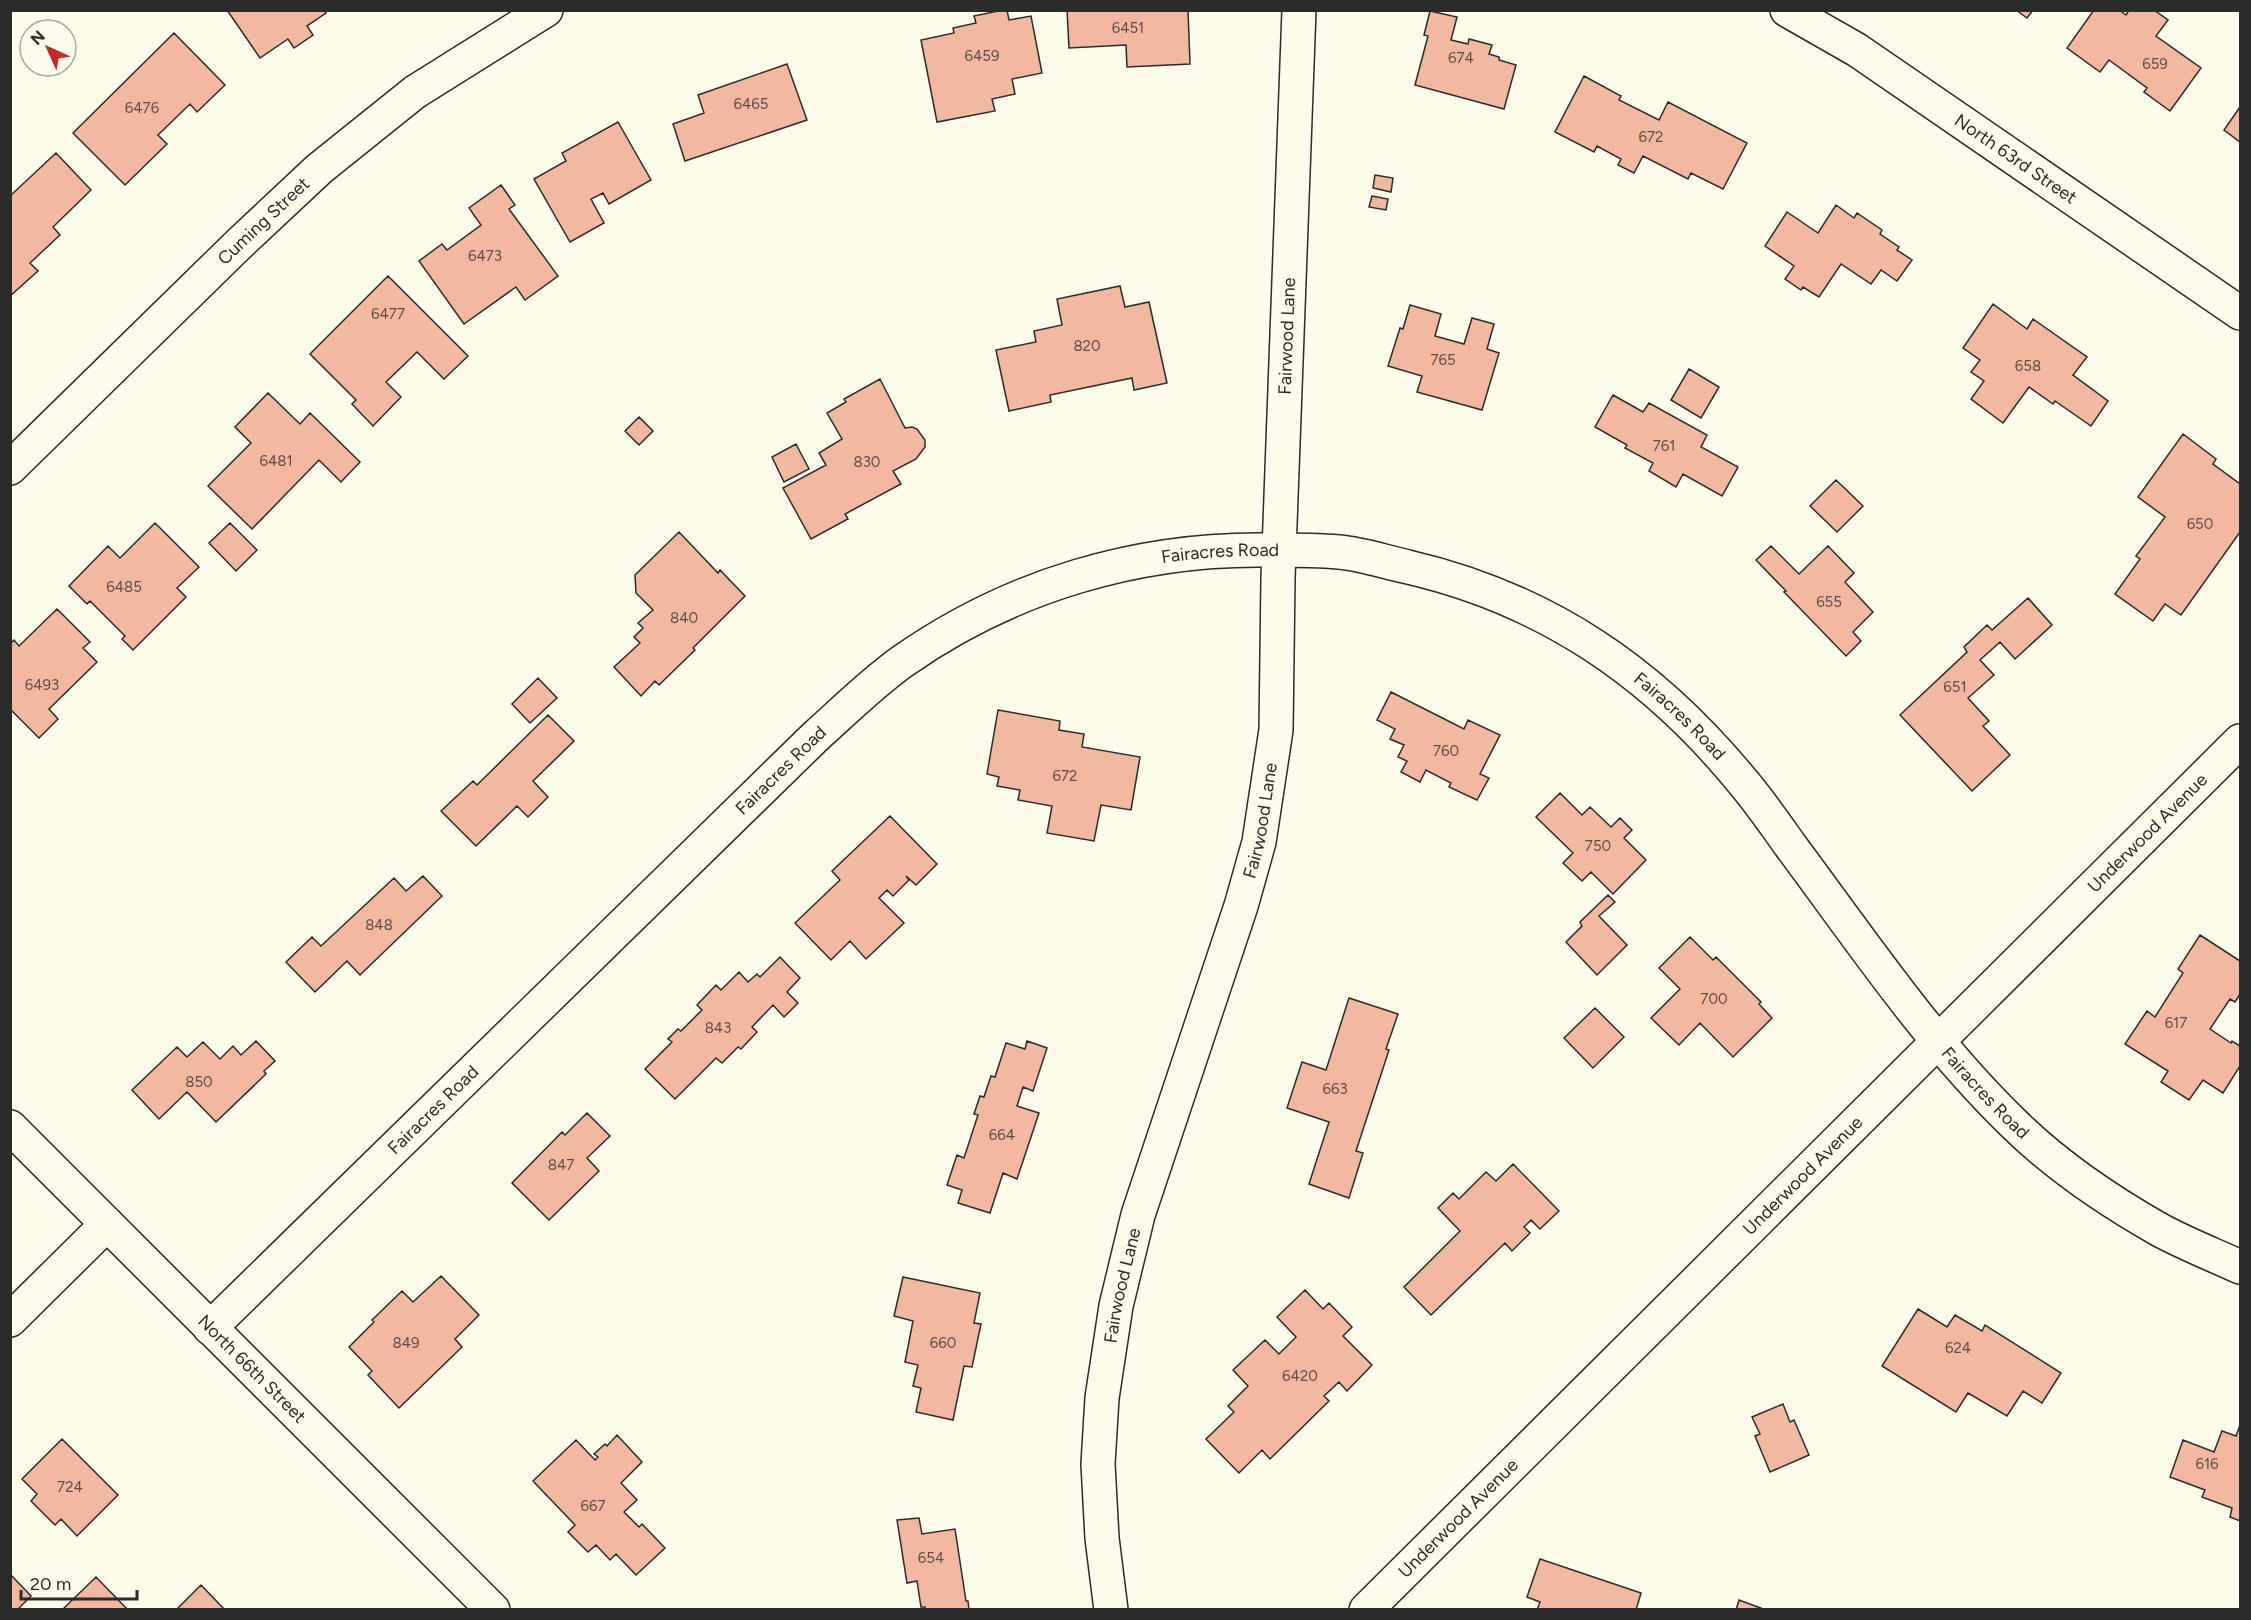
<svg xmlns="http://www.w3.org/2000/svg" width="2251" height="1620" font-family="Figtree,sans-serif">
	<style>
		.building { fill: #f2b8a0; stroke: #2b2b2b; stroke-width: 1.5 }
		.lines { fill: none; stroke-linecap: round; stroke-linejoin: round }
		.minor-casing { stroke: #2b2b2b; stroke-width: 36 }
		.tertiary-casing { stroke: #2b2b2b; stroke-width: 36 }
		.secondary-casing { stroke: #2b2b2b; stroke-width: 36 }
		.minor { stroke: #fdfbea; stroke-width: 33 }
		.tertiary { stroke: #fdfbea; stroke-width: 33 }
		.secondary { stroke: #fdfbea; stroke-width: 33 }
		.labels { text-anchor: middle; stroke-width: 4.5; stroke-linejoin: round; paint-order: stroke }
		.number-label { font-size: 15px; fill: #5d4e48 }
		.street-label { font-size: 18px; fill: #2b2b2b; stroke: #fdfbea }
	</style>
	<rect width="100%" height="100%" fill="#fdfbea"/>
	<path class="building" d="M 227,10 L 324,10 L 326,13 L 307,26 L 313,35 L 294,48 L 288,39 L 260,58 Z
		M 1003,10 L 1007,10 L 1009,20 L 1031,16 L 1042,73 L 1012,79 L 1015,94 L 992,99 L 995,111 L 937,122 L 921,40 L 954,33 L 953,28 L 976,23 L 974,16 Z
		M 1067,10 L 1188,10 L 1190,64 L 1127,67 L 1126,45 L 1069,48 Z
		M 2016,10 L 2033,10 L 2027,18 Z
		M 2094,10 L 2119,10 L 2126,15 L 2129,10 L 2154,10 L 2168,20 L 2156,36 L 2201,68 L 2170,111 L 2144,92 L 2147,88 L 2109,60 L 2100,72 L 2067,48 Z
		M 1430,11 L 1457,17 L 1451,40 L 1468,44 L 1469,39 L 1492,45 L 1489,54 L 1499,57 L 1499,60 L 1516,65 L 1504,109 L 1415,85 L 1428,36 L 1424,35 Z
		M 174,33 L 225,85 L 197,112 L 190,104 L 158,135 L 167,144 L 125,185 L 73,133 Z
		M 787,64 L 807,120 L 685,161 L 673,124 L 704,113 L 698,95 Z
		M 1584,76 L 1621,96 L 1619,100 L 1659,120 L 1668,102 L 1747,143 L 1723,189 L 1691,173 L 1688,179 L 1643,156 L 1634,173 L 1618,165 L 1621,159 L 1597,146 L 1594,152 L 1555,132 Z
		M 2240,107 L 2240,142 L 2224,130 Z
		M 618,122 L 651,180 L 609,204 L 603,193 L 591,199 L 604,223 L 570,242 L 534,179 L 566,161 L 562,153 Z
		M 56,153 L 91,190 L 53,227 L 60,235 L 30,263 L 38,271 L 10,296 L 10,196 Z
		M 1375,175 L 1393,178 L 1391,192 L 1373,188 Z
		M 501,185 L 515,205 L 509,209 L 558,276 L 525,300 L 516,287 L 464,324 L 419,261 L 442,244 L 447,250 L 481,225 L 469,208 Z
		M 1372,196 L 1388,199 L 1386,210 L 1369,207 Z
		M 1836,205 L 1854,218 L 1857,213 L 1882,230 L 1880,234 L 1899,247 L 1897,250 L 1912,260 L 1897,281 L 1881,270 L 1871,284 L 1841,264 L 1819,297 L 1803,287 L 1801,290 L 1785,279 L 1794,266 L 1765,246 L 1787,212 L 1818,233 Z
		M 388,276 L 468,356 L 444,379 L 417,352 L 386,382 L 401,397 L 373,426 L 352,404 L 356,400 L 310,354 Z
		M 1120,286 L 1125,307 L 1149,302 L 1167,383 L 1134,390 L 1132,378 L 1050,395 L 1051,402 L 1009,411 L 996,350 L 1036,342 L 1034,331 L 1062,325 L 1057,299 Z
		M 1993,304 L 2027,329 L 2033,319 L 2087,357 L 2073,375 L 2108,401 L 2091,426 L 2055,401 L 2053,404 L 2029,387 L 2003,423 L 1971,399 L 1984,381 L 1971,372 L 1980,360 L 1963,348 Z
		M 1410,305 L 1441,314 L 1435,336 L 1464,344 L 1472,318 L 1494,324 L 1487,349 L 1499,353 L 1482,410 L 1417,392 L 1422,376 L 1388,366 L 1400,328 L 1403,329 Z
		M 1689,369 L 1719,387 L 1701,418 L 1671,400 Z
		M 880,379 L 905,428 L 912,427 L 917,429 L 925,440 L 925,447 L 916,459 L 893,471 L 901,484 L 845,514 L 848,519 L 811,539 L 783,488 L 826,465 L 819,453 L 842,439 L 827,413 L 846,402 L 844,399 Z
		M 268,393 L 300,424 L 310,413 L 360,462 L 341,482 L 319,460 L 252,529 L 208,486 L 251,443 L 235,427 Z
		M 1613,395 L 1643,412 L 1649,403 L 1707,435 L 1701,447 L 1738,467 L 1722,496 L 1683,474 L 1676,487 L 1649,471 L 1653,463 L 1625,448 L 1627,445 L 1595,427 Z
		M 639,417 L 653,431 L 639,445 L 625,431 Z
		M 2183,434 L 2216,459 L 2213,464 L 2240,484 L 2240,532 L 2181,615 L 2165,604 L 2153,621 L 2115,594 L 2140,559 L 2136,556 L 2165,517 L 2138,497 Z
		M 796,444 L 809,469 L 784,482 L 772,457 Z
		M 1836,480 L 1863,506 L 1837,532 L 1810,506 Z
		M 155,523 L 199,567 L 177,588 L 186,597 L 133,650 L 122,639 L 125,636 L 90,601 L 87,604 L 69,586 L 108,546 L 120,558 Z
		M 230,523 L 257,550 L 236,571 L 209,543 Z
		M 679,532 L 718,573 L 720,570 L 745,596 L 693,648 L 695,650 L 659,685 L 655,681 L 641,696 L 614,667 L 640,643 L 634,637 L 643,628 L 638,623 L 653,610 L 636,593 L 635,575 Z
		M 1771,546 L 1799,574 L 1828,546 L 1854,573 L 1845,582 L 1873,612 L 1853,632 L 1861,641 L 1846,656 L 1784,592 L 1786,591 L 1756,560 Z
		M 2028,598 L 2052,625 L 2015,659 L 2000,642 L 1980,660 L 1994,675 L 1968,698 L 1989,721 L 1983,726 L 2010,755 L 1972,791 L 1900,715 L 1967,652 L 1964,647 L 1987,625 L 1992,630 Z
		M 57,609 L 90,642 L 83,648 L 97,662 L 49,709 L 58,719 L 39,738 L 10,709 L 10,644 L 14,640 L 19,646 Z
		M 538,678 L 557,698 L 530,723 L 512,704 Z
		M 1391,692 L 1464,729 L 1468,720 L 1500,735 L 1480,774 L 1489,778 L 1477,800 L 1449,787 L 1451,783 L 1426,770 L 1420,782 L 1401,772 L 1407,761 L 1398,757 L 1404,745 L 1390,739 L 1395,729 L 1377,720 Z
		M 998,710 L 1060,721 L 1059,730 L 1084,734 L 1082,747 L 1140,757 L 1131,810 L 1101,805 L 1094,841 L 1047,833 L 1052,806 L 1018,800 L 1020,790 L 997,786 L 999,777 L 987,774 Z
		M 548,715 L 574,741 L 533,781 L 548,797 L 528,817 L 517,806 L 476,846 L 441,811 L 473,781 L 477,785 Z
		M 1560,793 L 1582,815 L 1590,807 L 1611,827 L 1620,818 L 1632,830 L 1624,838 L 1646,860 L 1613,894 L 1591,872 L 1582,881 L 1563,863 L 1573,853 L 1536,817 Z
		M 890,816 L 937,864 L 916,885 L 906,876 L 909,880 L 893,896 L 887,890 L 879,898 L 904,923 L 866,959 L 850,941 L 831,960 L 795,923 L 840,880 L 832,871 Z
		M 423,876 L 442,896 L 360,975 L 347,961 L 315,992 L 286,962 L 312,937 L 321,946 L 394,878 L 406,891 Z
		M 1608,895 L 1615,902 L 1599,916 L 1627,945 L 1597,975 L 1566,942 L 1582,926 L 1580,922 Z
		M 2200,935 L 2240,961 L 2240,994 L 2235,1002 L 2230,999 L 2210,1029 L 2231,1043 L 2232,1041 L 2240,1046 L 2240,1066 L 2223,1093 L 2203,1080 L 2189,1100 L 2161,1082 L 2168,1071 L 2125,1044 L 2147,1011 L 2155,1017 L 2183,973 L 2178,969 Z
		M 1690,937 L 1713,960 L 1716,957 L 1761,1002 L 1759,1004 L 1772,1018 L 1733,1057 L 1700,1023 L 1679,1045 L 1651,1018 L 1680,989 L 1659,968 Z
		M 780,957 L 800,978 L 787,992 L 798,1003 L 784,1017 L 773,1005 L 752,1027 L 757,1032 L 741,1049 L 738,1047 L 722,1063 L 716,1058 L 675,1099 L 645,1069 L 672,1042 L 668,1039 L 678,1029 L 681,1031 L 702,1010 L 697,1005 L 716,985 L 721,990 L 739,972 L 748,982 L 757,974 L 760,977 Z
		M 1349,998 L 1398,1014 L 1386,1049 L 1389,1050 L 1356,1151 L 1363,1153 L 1349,1198 L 1309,1184 L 1329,1122 L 1287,1108 L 1302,1062 L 1326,1070 Z
		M 1595,1008 L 1624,1037 L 1593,1068 L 1564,1038 Z
		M 256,1041 L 275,1061 L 264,1071 L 266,1074 L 216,1122 L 187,1092 L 159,1119 L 132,1090 L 177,1047 L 187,1057 L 203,1042 L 220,1059 L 233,1046 L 241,1055 Z
		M 1027,1041 L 1047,1048 L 1033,1091 L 1023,1087 L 1017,1106 L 1039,1113 L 1017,1179 L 1003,1173 L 990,1213 L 958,1203 L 962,1190 L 947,1185 L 957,1155 L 964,1158 L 978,1115 L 974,1114 L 980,1096 L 984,1097 L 991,1076 L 995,1077 L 1006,1043 L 1025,1049 Z
		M 587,1113 L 610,1136 L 587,1158 L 599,1171 L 549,1220 L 512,1183 L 562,1132 L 565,1135 Z
		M 1513,1164 L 1559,1211 L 1540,1229 L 1531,1220 L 1524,1227 L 1530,1233 L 1512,1251 L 1505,1243 L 1431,1315 L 1404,1287 L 1460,1231 L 1438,1208 L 1453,1193 L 1459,1199 L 1486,1172 L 1496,1181 Z
		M 441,1276 L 479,1315 L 455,1339 L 462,1347 L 399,1408 L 368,1375 L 372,1371 L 349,1347 L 374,1322 L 372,1320 L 402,1291 L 413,1302 Z
		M 903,1277 L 980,1293 L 974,1323 L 981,1324 L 972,1367 L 964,1366 L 953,1420 L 916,1412 L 921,1388 L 913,1386 L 918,1365 L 905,1362 L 913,1321 L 894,1316 Z
		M 1305,1290 L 1323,1309 L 1329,1303 L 1352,1327 L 1343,1336 L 1372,1365 L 1347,1391 L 1339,1382 L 1324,1396 L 1329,1401 L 1270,1459 L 1262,1450 L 1239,1473 L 1206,1439 L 1234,1412 L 1228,1406 L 1248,1386 L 1233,1370 L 1265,1340 L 1279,1354 L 1296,1337 L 1277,1317 Z
		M 1918,1309 L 1947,1327 L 1955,1315 L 1982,1331 L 1985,1325 L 2061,1373 L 2042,1403 L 2023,1391 L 2007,1416 L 1968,1393 L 1956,1412 L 1882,1366 Z
		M 1783,1404 L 1790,1422 L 1794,1420 L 1809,1455 L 1770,1472 L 1755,1436 L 1760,1434 L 1752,1417 Z
		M 2240,1425 L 2240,1521 L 2230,1517 L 2232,1508 L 2202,1497 L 2205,1490 L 2170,1477 L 2183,1440 L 2214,1452 L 2222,1431 L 2236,1436 Z
		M 617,1435 L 642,1462 L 621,1483 L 637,1500 L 624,1512 L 639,1527 L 642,1524 L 665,1548 L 636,1575 L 616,1554 L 610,1560 L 596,1545 L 588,1552 L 568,1532 L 575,1525 L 533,1481 L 576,1440 L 595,1460 L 598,1457 L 594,1454 L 605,1444 L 607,1446 Z
		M 62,1439 L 118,1495 L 77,1536 L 61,1519 L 55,1525 L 31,1501 L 37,1494 L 22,1479 Z
		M 919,1518 L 922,1534 L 955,1529 L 966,1601 L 968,1601 L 969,1610 L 925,1610 L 925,1607 L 921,1607 L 917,1581 L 907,1583 L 897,1520 Z
		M 1540,1559 L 1641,1593 L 1636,1610 L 1537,1610 L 1540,1602 L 1527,1597 Z
		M 10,1574 L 31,1596 L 17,1610 L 10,1610 Z
		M 96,1577 L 128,1610 L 62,1610 Z
		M 201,1585 L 225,1610 L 176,1610 Z
		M 1739,1600 L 1766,1610 L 1736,1610 Z"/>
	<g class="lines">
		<g class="minor-casing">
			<g id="minor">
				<path id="s1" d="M 1787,10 L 1857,50 L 2240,313"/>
				<path id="s2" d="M 10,468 L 240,243 L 319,169 L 415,92 L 546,10"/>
				<path d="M 10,1320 L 107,1224"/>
				<path id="s3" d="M 210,1328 L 816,736 C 844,711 872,683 903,661 C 1010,586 1137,548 1268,550 C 1291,550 1315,550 1339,552 C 1362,554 1385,562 1408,567 C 1546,599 1653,672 1743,782 C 1760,802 1775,824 1790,845 C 1860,939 1927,1039 2011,1121 C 2054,1164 2107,1200 2160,1230 C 2186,1244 2214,1255 2240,1267"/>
				<path id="s4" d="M 1111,1610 L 1102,1538 L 1098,1464 L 1102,1398 L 1116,1306 L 1138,1215 L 1241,906 L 1259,842 L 1276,730 L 1278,578 L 1299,10"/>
			</g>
		</g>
		<g class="tertiary-casing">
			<g id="tertiary">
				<path id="s5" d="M 10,1127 L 493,1610"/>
			</g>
		</g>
		<g class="secondary-casing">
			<g id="secondary">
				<path id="s6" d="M 1366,1610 L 2240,741"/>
			</g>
		</g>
		<use href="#minor" class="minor"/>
		<use href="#tertiary" class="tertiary"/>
		<use href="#secondary" class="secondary"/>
	</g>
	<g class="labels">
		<g class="number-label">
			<text x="1128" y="33">6451</text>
			<text x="982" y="61">6459</text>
			<text x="1461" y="63">674</text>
			<text x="2155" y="69">659</text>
			<text x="751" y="109">6465</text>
			<text x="142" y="113">6476</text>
			<text x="1651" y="142">672</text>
			<text x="485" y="261">6473</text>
			<text x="388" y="319">6477</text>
			<text x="1087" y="351">820</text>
			<text x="1443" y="365">765</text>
			<text x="2028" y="371">658</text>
			<text x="1664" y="451">761</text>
			<text x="276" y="466">6481</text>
			<text x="867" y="467">830</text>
			<text x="2200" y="529">650</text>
			<text x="124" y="592">6485</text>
			<text x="1829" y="607">655</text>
			<text x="684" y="623">840</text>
			<text x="42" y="690">6493</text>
			<text x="1955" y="692">651</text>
			<text x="1446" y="756">760</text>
			<text x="1065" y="781">672</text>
			<text x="1598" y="851">750</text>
			<text x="379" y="930">848</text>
			<text x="1714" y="1004">700</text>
			<text x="2176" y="1028">617</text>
			<text x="718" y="1033">843</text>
			<text x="199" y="1087">850</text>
			<text x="1335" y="1094">663</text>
			<text x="1002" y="1140">664</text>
			<text x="561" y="1170">847</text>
			<text x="406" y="1348">849</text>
			<text x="943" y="1348">660</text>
			<text x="1958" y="1353">624</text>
			<text x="1300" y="1381">6420</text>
			<text x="2207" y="1469">616</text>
			<text x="70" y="1492">724</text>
			<text x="593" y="1511">667</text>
			<text x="931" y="1563">654</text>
		</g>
		<g class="street-label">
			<text dy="6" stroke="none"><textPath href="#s1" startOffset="273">North 63rd Street</textPath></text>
			<text dy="6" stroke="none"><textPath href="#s2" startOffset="354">Cuming Street</textPath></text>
			<text dy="6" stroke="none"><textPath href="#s4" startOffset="1299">Fairwood Lane</textPath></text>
			<text dy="6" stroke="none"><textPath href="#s3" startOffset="1302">Fairacres Road</textPath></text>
			<text dy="6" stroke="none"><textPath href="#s3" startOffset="1806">Fairacres Road</textPath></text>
			<text dy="6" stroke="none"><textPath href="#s3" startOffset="798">Fairacres Road</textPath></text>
			<text dy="6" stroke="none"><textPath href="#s4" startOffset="813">Fairwood Lane</textPath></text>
			<text dy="6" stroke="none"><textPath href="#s6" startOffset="1102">Underwood Avenue</textPath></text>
			<text dy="6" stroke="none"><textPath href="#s3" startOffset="2292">Fairacres Road</textPath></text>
			<text dy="6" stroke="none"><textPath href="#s3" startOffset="312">Fairacres Road</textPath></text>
			<text dy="6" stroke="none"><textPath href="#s6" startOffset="616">Underwood Avenue</textPath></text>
			<text dy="6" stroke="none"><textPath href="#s4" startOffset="327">Fairwood Lane</textPath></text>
			<text dy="6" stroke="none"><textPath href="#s5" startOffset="342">North 66th Street</textPath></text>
			<text dy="6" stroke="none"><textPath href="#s6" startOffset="130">Underwood Avenue</textPath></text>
		</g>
	</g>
	<rect width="2251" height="1620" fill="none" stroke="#2b2b2b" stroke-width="24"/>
	<g transform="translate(48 48) rotate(315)"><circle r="28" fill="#fdfbea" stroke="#a9a89e" stroke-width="1.5"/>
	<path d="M0-4.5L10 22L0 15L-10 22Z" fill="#c62828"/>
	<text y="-9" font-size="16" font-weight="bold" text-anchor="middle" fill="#2b2b2b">N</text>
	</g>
	<path d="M21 1590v9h116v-9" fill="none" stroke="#2b2b2b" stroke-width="3"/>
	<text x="30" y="1590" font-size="18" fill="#2b2b2b" stroke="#fdfbea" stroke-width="4.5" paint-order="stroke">20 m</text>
</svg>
